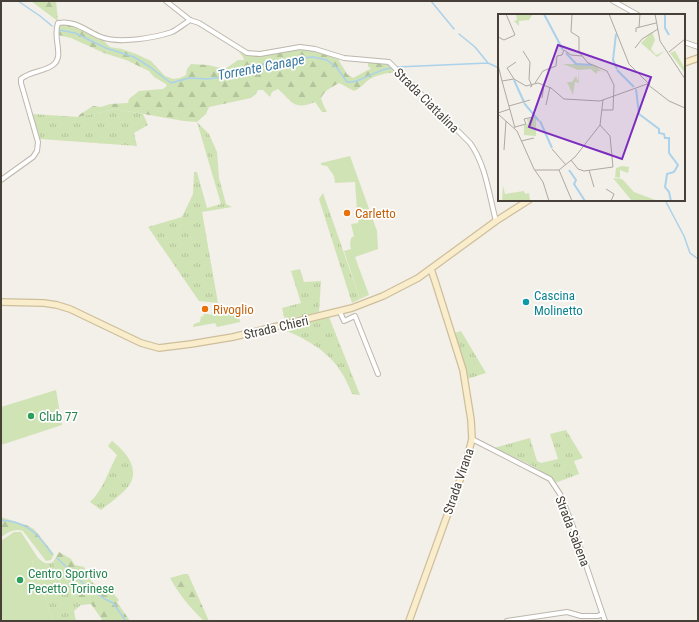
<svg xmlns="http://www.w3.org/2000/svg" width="699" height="622" font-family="'Roboto Condensed',sans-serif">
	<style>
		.grass { fill: url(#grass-tufts) }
		.forest { fill: url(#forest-firs) }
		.green { fill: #d0e3b5 }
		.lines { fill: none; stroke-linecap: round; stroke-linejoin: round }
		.stream { stroke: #abd2ea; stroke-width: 1.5 }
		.street-casing { stroke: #bdb7ac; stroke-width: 6 }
		.secondary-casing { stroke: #cebf9c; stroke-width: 8 }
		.street { stroke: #fff; stroke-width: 4 }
		.secondary { stroke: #faedcc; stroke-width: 5.5 }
		.food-dot { fill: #e8710a; stroke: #fff; stroke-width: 1.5 }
		.culture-dot { fill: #0f9aa8; stroke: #fff; stroke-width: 1.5 }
		.leisure-dot { fill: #2e9e5b; stroke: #fff; stroke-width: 1.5 }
		.labels { text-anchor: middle; stroke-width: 3.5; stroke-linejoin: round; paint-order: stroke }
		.street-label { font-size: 13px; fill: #464038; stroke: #fff }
		.food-label { font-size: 13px; fill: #c56008; stroke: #fff; text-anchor: start }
		.culture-label { font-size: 13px; fill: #0d838f; stroke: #fff; text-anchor: start }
		.leisure-label { font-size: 13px; fill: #27864d; stroke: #fff; text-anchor: start }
		.water-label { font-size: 14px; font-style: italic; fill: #3979a0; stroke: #fff }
		.inset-river { fill: none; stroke: #abd2ea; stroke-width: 2 }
		.inset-road { fill: none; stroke: #aea9a2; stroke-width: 1 }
		.view { fill: #7b2cbf; fill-opacity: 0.15; stroke: #7b2cbf; stroke-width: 2 }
		.inset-edge { fill: none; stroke: #464038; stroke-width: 2 }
	</style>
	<defs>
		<pattern id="grass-tufts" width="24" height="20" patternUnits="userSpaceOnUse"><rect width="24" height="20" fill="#d0e3b5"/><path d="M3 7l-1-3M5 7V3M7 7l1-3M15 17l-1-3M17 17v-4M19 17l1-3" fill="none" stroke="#b4c49c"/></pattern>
		<pattern id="forest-firs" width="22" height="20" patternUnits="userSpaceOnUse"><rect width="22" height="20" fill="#d0e3b5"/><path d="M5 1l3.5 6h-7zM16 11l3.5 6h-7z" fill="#b4c49c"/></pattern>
	</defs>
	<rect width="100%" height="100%" fill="#f3efe9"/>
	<path class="grass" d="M 115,109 L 143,114 L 148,125 L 134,133 L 137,146 L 40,139 L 32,114 L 78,117 Z
		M 197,122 L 209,134 L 217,152 L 219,178 L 226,204 L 232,207 L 202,212 L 218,303 L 199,301 L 148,227 L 182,217 L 193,194 L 194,172 L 197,172 L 207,208 L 221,204 Z
		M 323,193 L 360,299 L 352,303 L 319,199 Z
		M 300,269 L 304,282 L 321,281 L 319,312 L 285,320 L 282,308 L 301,303 L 291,271 Z
		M 329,317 L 360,395 L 352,394 C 339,358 316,343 282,329 Z
		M 461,331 L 486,373 L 467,379 L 454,333 Z
		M 566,430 L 583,458 L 574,461 L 579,474 L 555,483 C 540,466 514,458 494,448 L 530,438 L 537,461 L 541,463 L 558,459 L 550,434 Z
		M 112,441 C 124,450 140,467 130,484 C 123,494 111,502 101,510 L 90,502 C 103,490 109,470 117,455 L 108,446 Z
		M 38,558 C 44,563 46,565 53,562 L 55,567 L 54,575 L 81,605 L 74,611 L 76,621 L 53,621 L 32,561 Z"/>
	<path class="forest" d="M 31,1 L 56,1 L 58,21 L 55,19 Z
		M 59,25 L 69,25 L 80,28 L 104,41 L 110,47 L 122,49 L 136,54 L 151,61 L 165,76 L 173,79 L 180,78 L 186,75 L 187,69 L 191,64 L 208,65 L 225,69 L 238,60 L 244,60 L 243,57 L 239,52 L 246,55 L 260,56 L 300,49 L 316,51 L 338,59 L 347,74 L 353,78 C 360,75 364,71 371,69 L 368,66 L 368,62 L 389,65 L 396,72 C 386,73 375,75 367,81 C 362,86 360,88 354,91 L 339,83 C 332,87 325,90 321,98 L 323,104 L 327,112 L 322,112 L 315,102 C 293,111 292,101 278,89 L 272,92 L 270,97 L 263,90 L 258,90 L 256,94 L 251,98 L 209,107 L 206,114 L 197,122 L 184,121 L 115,109 L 78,117 L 79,115 L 93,106 L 101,107 L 110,104 L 128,103 L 129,99 L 139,91 L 163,89 L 167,86 L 166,84 L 154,77 L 149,71 L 126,60 L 104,53 L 71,38 L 58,35 Z
		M 1,517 L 26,525 L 34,529 L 54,554 L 51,560 L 46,561 L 23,531 C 14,528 8,533 1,537 Z
		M 59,552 L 71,559 L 75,565 L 84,567 L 89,574 L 91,581 L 94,584 L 112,592 L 119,600 L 117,602 L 130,621 L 103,621 L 91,604 L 81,605 L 54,575 L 55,567 L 53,562 Z
		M 184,574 L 188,574 L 209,621 L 204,621 C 190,608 179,594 170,578 Z"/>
	<path class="green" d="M 350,156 L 377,231 L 378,249 L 355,257 L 369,295 L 360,299 L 344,251 L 351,249 L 350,245 L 351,238 L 354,236 L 351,224 L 358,223 L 359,217 L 357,210 L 355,182 L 335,183 L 334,176 L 327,166 L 321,165 L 321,163 Z
		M 237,304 L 240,322 L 217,327 L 215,323 L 193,327 L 194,324 L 200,322 L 201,316 L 203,317 L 204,313 L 211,315 L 212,312 L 217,313 L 218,306 L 230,307 L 231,314 L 237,314 Z
		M 56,390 L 62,425 L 1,445 L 1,407 Z
		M 14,532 L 21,532 L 38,558 L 32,561 L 53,621 L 1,621 L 1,541 Z"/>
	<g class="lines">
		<path class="stream" d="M 18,1 L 40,16 L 52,26
			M 431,1 L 454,29
			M 59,30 L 75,33 L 106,48 L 134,57 L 150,67 L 171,83 L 189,78 L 207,79 L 224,77 L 256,66 L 280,60 L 313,57 L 327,60 L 337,68 L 347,82 C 360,84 378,68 392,68
			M 459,34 L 475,47 L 488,63 L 499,68
			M 397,67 L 488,63
			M 665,200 L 684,236 L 690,253 L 698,259
			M 1,520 C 6,521 12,521 17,523 C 34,528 42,540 52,554
			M 57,558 L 83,583 L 103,598 L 113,603 L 126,621"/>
		<g class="street-casing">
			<path id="street" d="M 166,1 L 190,20 L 199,23 L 247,53 L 260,54 L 300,47 L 315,49 L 344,58 L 389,62 L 470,143 C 486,165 489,195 496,221
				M 613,1 L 638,15
				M 684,42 L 698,47
				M 1,180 L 33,157 L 37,151 L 38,142 L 21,83 L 21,79 C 30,71 44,72 53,65 C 65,56 52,38 58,23 C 75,20 86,31 101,37 C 119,44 154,38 172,32 C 178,29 184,24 190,20
				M 340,312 L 344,321 L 355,316 L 378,374
				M 472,439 L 550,479 L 560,494 L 572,524 L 605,621
				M 507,621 L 567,612 L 581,616 L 598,616 L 602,614"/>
		</g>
		<g class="secondary-casing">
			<path id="secondary" d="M 684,63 L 698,58
				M 1,302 L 44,303 L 57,305 L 70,309 L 141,343 L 159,348 L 191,344 L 233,337 L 352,308 L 383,296 L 418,278 L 496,221 L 529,200
				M 409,621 L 465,466 L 472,439 L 471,420 L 463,370 L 435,281 L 431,269"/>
		</g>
		<use href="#street" class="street"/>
		<use href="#secondary" class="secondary"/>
	</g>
	<g class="food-dot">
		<circle cx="347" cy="213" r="4"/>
		<circle cx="205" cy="309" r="4"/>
	</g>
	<circle class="culture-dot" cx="526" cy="302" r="4"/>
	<g class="leisure-dot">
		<circle cx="31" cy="416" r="4"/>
		<circle cx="20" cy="580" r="4"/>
	</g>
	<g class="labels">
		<g class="street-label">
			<text transform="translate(427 100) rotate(45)" y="5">Strada Ciattalina</text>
			<text transform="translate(276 327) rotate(-13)" y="5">Strada Chieri</text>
			<text transform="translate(458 481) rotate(-71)" y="5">Strada Virana</text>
			<text transform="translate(573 531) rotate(69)" y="5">Strada Sabena</text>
		</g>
		<g class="food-label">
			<text x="355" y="218">Carletto</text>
			<text x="213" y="314">Rivoglio</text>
		</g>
		<g class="culture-label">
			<text x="534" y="300">Cascina<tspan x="534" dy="15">Molinetto</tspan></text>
		</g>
		<g class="leisure-label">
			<text x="39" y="421">Club 77</text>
			<text x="28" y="578">Centro Sportivo<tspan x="28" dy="15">Pecetto Torinese</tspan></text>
		</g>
		<g class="water-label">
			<text transform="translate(261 67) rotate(-11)" y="5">Torrente Canape</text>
		</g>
	</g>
	<g transform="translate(498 14)">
		<rect width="187" height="187" fill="#f3efe9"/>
		<path d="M 154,18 L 157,26 L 153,35 L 158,41 L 167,37 L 159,43 L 143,29 ZM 177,37 L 187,55 L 187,59 L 172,39 ZM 80,56 L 81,69 L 77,68 L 75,81 L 69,68 L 74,68 L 78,62 L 80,68 ZM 124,152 L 131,153 L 130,159 L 122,156 L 122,164 L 117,163 L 118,154 ZM 5,172 L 7,180 L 26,177 L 27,180 L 31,179 L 32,187 L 4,187 Z" fill="#d0e3b5"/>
		<path d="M 18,0 L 35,0 L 31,6 L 21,7 L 21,12 L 16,7 L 19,6 ZM 66,37 L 79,49 L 97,51 L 103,57 L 109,58 L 100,57 L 98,60 L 93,55 L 80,56 L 65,50 L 78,50 ZM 115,164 L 124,165 L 136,178 L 160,187 L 134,187 Z" fill="#d0e3b5"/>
		<path d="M 38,102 L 38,122 L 26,121 L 26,111 L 30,110 L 29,105 Z" fill="#d0e3b5"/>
		<path class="inset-river" d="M 46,0 L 65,36M 167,0 L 167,14 L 171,21M 118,20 L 115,46 L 119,55M 68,39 L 78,50 L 94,51M 119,56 L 136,73M 16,66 L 26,88M 138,75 L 141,100 L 161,115 L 161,119 L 166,120 L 167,124 L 171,124 L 171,139 L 180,151 L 176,158 L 169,160 L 168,167 L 167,173 L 171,178 L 173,187M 26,89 L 41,107M 42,107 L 54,134M 71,156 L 78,166 L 76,170 L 87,187"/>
		<path class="inset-road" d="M 74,0 L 73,18 L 81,23 L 81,38 L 90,49 L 109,57 L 116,71 L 115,96 L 104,96M 111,0 L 131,50 L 152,71M 157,0 L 162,27 L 187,65M 141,13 L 142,0M 138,18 L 138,14 L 158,9M 0,23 L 6,26 L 17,21 L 8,0M 137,34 L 144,25 L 160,15M 25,37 L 32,48 L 31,65 L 34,72 L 32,73M 171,38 L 187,25M 0,51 L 4,67 L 16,65 L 28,72 L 40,69 L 53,74 L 66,85 L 102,87 L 149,70 L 171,87 L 187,94M 16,65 L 9,54 L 18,48M 4,67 L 17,114M 37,69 L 45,57 L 58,52 L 59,42 L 64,41 L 66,36 L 73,41 L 84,42M 44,84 L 46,71M 48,91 L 52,73M 11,92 L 32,86M 0,99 L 12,95M 0,100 L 19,117 L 36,155 L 45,168 L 51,187M 17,113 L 28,110 L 26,105 L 35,103M 23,127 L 36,124M 86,132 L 112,140M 54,135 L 68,151M 6,136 L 8,107M 73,146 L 80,155 L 86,157 L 115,153 L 112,122 L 102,111M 37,156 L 61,156 L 77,143 L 102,111 L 105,86M 61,156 L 74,187M 91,156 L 96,173M 108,175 L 116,180 L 113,187"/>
		<path class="view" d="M 60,31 L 153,63 L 124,145 L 31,113 Z"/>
		<rect width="187" height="187" class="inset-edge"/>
	</g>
	<rect width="699" height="622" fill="none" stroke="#464038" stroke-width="4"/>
</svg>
